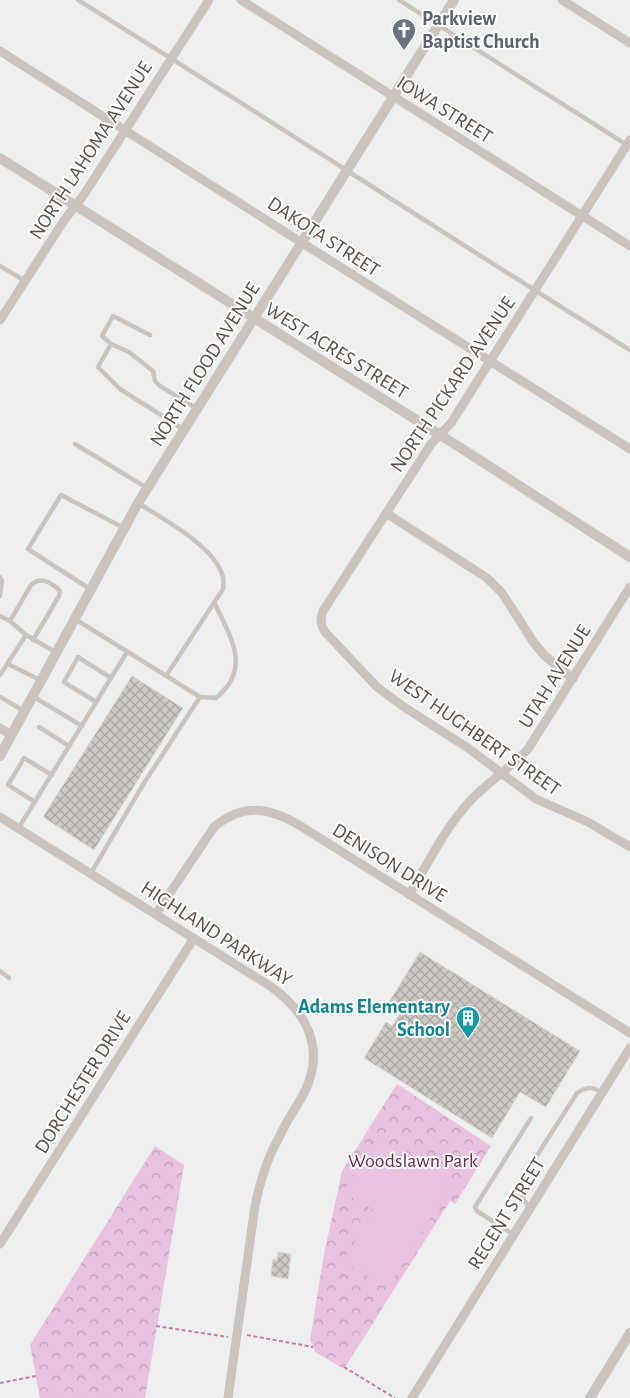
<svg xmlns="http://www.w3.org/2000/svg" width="630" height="1398" font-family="'Alegreya Sans',sans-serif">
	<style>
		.forest { fill: url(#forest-crowns) }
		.pitch { fill: #eac1df }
		.building { fill: url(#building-cross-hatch); stroke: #d9d6d3 }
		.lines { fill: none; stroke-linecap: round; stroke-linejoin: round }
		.path { stroke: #c47ca8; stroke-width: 2; stroke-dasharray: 4 2.5; stroke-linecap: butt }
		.service { stroke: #cbc3be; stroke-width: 4.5 }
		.minor { stroke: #cbc3be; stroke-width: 9 }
		.tertiary { stroke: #cbc3be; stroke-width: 10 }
		.labels { text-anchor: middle; stroke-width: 4; stroke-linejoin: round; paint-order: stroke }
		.worship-label { font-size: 20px; font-weight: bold; fill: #5b616d; stroke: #fff; text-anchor: start }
		.street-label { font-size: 20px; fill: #594e48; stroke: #fff }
		.culture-label { font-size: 20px; font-weight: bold; fill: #0d838f; stroke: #fff; text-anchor: end }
		.park-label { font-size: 20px; fill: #732153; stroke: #fff }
	</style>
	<defs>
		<pattern id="forest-crowns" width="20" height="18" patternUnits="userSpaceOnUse" patternTransform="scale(1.25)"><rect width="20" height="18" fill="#eac1df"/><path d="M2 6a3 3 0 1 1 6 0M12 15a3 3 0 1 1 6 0" fill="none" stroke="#c19fb7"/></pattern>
		<pattern id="building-cross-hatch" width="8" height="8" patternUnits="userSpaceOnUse" patternTransform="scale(1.25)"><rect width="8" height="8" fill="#cdcac5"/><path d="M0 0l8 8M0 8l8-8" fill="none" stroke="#a9a6a2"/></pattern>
	</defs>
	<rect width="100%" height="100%" fill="#eef0f0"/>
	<path class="forest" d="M 397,1084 L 491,1146 L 455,1204 L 450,1201 L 344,1369 L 315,1352 L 310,1340 L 324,1254 L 342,1171 Z
		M 155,1146 L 184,1165 L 145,1398 L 40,1398 L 30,1345 Z"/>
	<path class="pitch" d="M 384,1141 L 405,1156 L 407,1153 L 453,1181 L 388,1288 L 343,1261 L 373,1210 L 343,1192 L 371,1147 L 375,1143 Z"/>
	<path class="building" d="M 132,676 L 183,708 L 94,850 L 43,817 Z
		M 420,952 L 580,1051 L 546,1107 L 520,1092 L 492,1138 L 364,1058 L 386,1022 L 392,1026 L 401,1012 L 388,1004 Z
		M 278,1252 L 291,1254 L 288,1279 L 271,1276 L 273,1259 L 277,1260 Z"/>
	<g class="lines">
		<path class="path" d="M 156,1326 L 228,1337
			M 247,1335 L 313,1347
			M 344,1367 L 395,1398
			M 0,1383 L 36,1376"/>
		<path class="service" d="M 78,0 C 263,115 445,235 630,350
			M 399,0 L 627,145
			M 0,266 L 25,281
			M 150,335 L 113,316 L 102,336 L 111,344 L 129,352 L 153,371 L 155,381 L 160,386 L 196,408
			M 111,344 L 98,367 L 120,389 L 183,429
			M 75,444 L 147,488
			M 138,503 C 163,519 216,547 223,577 C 224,581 223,586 223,589 L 166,676
			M 0,577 L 2,581 L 0,596
			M 90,589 L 28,549 L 61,495 L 124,528
			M 0,616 L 10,621 L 26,635
			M 75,619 L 200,697 L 144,783 L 91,873
			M 10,621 L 31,585 C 40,576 51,582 60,591 L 59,596 L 33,640
			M 8,664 L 40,680
			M 0,675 L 26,635 L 55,652
			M 0,697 L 24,711
			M 34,697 L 82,726
			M 200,697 L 216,698 C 252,668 231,638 214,602
			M 96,702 L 64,682 L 78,657 L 111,678
			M 39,727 L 69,746
			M 35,802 L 8,785 L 24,758 L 52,775
			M 18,829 L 127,652
			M 0,971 L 9,978
			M 530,1207 C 521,1200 519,1189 522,1179 L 577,1093 C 587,1087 591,1086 601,1092
			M 514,1235 L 477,1211 L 475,1207 L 531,1118"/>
		<path class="minor" d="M 241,0 L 630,246
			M 562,0 L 630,43
			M 0,51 L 315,251 L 630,449
			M 630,140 L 451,423 L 431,444 L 323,611 C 320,620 320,625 326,633 L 377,687 L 404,707 L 468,748 L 536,799 L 588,822 L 630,847
			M 0,320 L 65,219 L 83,196 L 209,0
			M 386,513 L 487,578 L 502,593 L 534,643 L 544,655 L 573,679
			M 0,728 L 11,735
			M 0,817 L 270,986 C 303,1009 324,1043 308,1084 C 304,1096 296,1106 290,1117 C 283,1128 278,1140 272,1151 C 264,1169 259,1187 255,1206 L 228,1398
			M 409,895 C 428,863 445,828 470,801 C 488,782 510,768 528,749 L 630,587
			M 156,914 L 214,827 C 243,803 268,807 299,825 L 630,1033
			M 0,1244 L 194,938
			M 412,1398 L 630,1048"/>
		<path class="tertiary" d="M 0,158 L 464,450 L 630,557
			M 0,756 L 138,503 L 454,0
			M 590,1398 L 630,1333"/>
	</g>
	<defs>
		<g id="church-pin" transform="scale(1.25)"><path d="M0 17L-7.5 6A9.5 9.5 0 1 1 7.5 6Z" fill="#6b7280" stroke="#fff"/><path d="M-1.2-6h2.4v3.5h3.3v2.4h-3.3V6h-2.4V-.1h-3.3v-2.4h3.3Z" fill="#fff"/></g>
		<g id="building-pin" transform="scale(1.25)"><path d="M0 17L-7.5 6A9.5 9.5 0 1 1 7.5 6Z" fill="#0f9aa8" stroke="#fff"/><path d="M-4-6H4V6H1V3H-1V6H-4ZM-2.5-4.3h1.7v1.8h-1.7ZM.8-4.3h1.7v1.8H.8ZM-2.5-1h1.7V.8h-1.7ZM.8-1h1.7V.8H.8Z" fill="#fff"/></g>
	</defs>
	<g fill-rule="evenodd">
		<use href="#church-pin" x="404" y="30"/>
		<use href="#building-pin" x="468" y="1018"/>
	</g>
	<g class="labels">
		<g class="worship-label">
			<text x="422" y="25">Parkview<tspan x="422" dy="23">Baptist Church</tspan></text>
		</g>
		<g class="street-label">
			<text transform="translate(445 109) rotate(32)" y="7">IOWA STREET</text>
			<text transform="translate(90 150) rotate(-57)" y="7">NORTH LAHOMA AVENUE</text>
			<text transform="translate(324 236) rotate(33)" y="7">DAKOTA STREET</text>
			<text transform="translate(337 350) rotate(32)" y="7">WEST ACRES STREET</text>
			<text transform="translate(204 364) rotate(-58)" y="7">NORTH FLOOD AVENUE</text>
			<text transform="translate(452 384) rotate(-56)" y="7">NORTH PICKARD AVENUE</text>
			<text transform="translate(554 676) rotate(-58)" y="7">UTAH AVENUE</text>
			<text transform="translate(475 732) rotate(35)" y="7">WEST HUGHBERT STREET</text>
			<text transform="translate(390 862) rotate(32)" y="7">DENISON DRIVE</text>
			<text transform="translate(217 933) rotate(33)" y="7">HIGHLAND PARKWAY</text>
			<text transform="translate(82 1082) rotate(-58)" y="7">DORCHESTER DRIVE</text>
			<text transform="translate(506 1213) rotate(-58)" y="7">REGENT STREET</text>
		</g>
		<g class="culture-label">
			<text x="450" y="1013">Adams Elementary<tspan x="450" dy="23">School</tspan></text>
		</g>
		<g class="park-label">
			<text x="413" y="1167">Woodslawn Park</text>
		</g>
	</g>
</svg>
